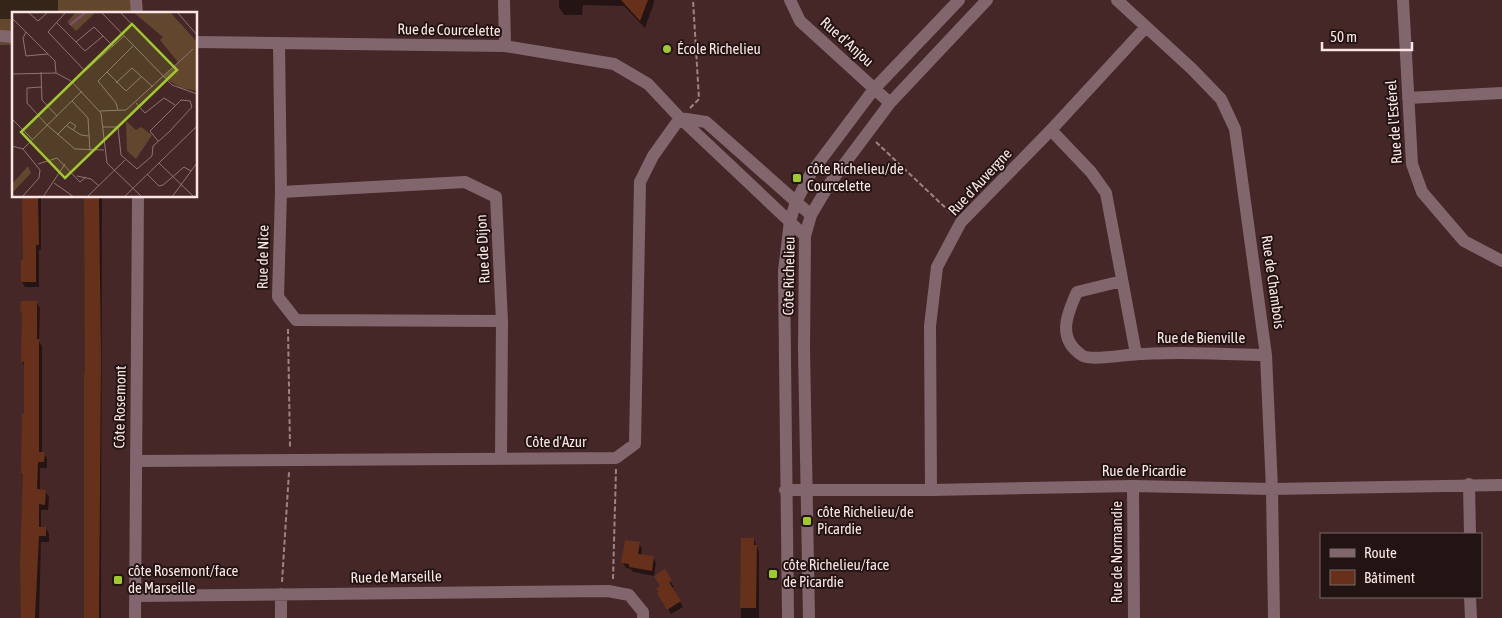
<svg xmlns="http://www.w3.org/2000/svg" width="1502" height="618" font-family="'Asap Condensed',sans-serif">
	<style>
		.green { fill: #63462e }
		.shadow { fill: #0007 }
		.building { fill: #67301a }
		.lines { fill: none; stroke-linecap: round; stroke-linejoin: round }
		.path { stroke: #9e8383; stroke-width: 2; stroke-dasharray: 5 2.5; stroke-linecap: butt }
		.minor { stroke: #82666e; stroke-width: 12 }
		.poi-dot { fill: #a0c92b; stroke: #231414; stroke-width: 2 }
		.labels { text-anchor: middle; stroke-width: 4; stroke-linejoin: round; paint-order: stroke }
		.street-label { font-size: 15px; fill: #fbe5e5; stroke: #231414 }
		.poi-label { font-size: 15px; fill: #fbe5e5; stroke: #231414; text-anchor: start }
		.inset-river { fill: none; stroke: #804c71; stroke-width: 2.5 }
		.inset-road { fill: none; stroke: #8e7373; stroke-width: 1 }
		.view { fill: #a0c92b; fill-opacity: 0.15; stroke: #a0c92b; stroke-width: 2.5 }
		.inset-edge { fill: none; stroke: #fbe5e5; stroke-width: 2.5 }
	</style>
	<rect width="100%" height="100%" fill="#462727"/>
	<path class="green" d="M 0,0 L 137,0 L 138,14 L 14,14 L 14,45 L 0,45 Z"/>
	<path class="shadow" d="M 0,0 L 58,0 L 58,14 L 14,14 L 14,19 L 0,19 Z
		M 559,0 L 654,0 L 654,3 L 645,28 L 624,6 L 583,5 L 582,15 L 564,15 L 559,7 Z
		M 24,196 L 41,196 L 41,250 L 39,250 L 39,287 L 25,287 L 22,282 L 24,261 Z
		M 85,196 L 102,196 L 101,618 L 85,618 Z
		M 36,302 L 40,308 L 39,342 L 42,346 L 42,453 L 44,453 L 47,459 L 47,468 L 40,468 L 40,491 L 45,491 L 49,497 L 48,510 L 41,510 L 41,528 L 46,528 L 49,534 L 49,542 L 41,542 L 39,618 L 21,618 L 25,476 L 22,472 L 25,415 L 25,367 L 22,361 L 24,315 L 22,312 Z
		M 742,539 L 754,539 L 759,552 L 759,618 L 741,618 Z
		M 639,543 L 642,549 L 641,556 L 653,557 L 656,563 L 654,576 L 633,572 L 631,569 L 626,568 L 623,563 Z
		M 664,571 L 674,587 L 672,588 L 683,607 L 671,614 L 659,594 Z"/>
	<path class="building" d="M 621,0 L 648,0 L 640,21 Z
		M 22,196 L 38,196 L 39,245 L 36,245 L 36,282 L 21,282 L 21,260 L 23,260 Z
		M 84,196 L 99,196 L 101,359 L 99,618 L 84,618 L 84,372 L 85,372 Z
		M 21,301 L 37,301 L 37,339 L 39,339 L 39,452 L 45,452 L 44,462 L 38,462 L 37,489 L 46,490 L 45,505 L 39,504 L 39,527 L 46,527 L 46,536 L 39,536 L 35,618 L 21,618 L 20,564 L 23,473 L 21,473 L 22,414 L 24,414 L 24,362 L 21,362 L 22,312 L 20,312 Z
		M 741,538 L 754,538 L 754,545 L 757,545 L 756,608 L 740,608 Z
		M 625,540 L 640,542 L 638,554 L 654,556 L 652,571 L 629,567 L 629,564 L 621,563 Z
		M 665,569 L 672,581 L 669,582 L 681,601 L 667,610 L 657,593 L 659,592 L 656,588 L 660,586 L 654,576 Z"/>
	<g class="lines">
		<path class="path" d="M 690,108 L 699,99 L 693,0
			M 876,142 L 952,214
			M 288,329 L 290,447
			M 613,579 L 616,469
			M 282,582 L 289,472"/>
		<path class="minor" d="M 136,0 L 137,14
			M 504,0 L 505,46
			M 790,0 L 800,21 L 890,103
			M 1117,0 L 1192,69 L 1221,99 L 1235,129 L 1266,355 L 1272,489 L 1274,618
			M 1403,0 L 1412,164 L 1422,192 L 1464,241 L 1502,261
			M 0,36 L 14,37
			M 196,42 L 505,46 L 614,64 L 648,84 L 680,118 L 805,236
			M 279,43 L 281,192 L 278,297 L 296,320 L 502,321
			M 1408,98 L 1502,93
			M 680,118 L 706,122 L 811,215
			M 1051,130 L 1091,172 L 1106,193 L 1136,354
			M 281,192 L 465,182 L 496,197 L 502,321 L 501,458
			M 1122,281 L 1077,292 C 1067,314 1056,339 1083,356 C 1091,360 1118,356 1128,355 C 1174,351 1220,354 1266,355
			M 136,461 L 616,458 L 635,444 L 640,182 L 653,156 L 680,118
			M 1469,484 L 1470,534
			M 1133,486 L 1134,618
			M 785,490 L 931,490 L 1133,486 L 1272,489 L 1502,485
			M 931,490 L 930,326 L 937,267 L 961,222 L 1051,130 L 1146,27
			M 135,596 L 608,591 L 629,595 L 643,612 L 643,618
			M 1470,597 L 1471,618
			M 135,618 L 138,196
			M 281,618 L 281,594
			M 788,618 L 784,271 L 790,221 L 796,202 L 811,173 L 874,89 L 959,0
			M 809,618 L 804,350 L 805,236 L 811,215 L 830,183 L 890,103 L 987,0"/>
	</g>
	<g class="poi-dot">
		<circle cx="667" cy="49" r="5"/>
		<rect x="792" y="173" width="10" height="10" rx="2.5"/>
		<rect x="802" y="516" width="10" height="10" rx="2.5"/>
		<rect x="768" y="569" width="10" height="10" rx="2.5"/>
		<rect x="113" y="575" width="10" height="10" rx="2.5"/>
	</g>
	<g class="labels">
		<g class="street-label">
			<text transform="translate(449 30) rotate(1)" y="5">Rue de Courcelette</text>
			<text transform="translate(847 42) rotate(42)" y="5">Rue d'Anjou</text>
			<text transform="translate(1394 122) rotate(-94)" y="5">Rue de l'Estérel</text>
			<text transform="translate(980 182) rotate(-47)" y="5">Rue d'Auvergne</text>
			<text transform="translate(483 249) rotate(-93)" y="5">Rue de Dijon</text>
			<text transform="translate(263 257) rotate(-89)" y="5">Rue de Nice</text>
			<text transform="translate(789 276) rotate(-89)" y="5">Côte Richelieu</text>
			<text transform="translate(1273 282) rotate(82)" y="5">Rue de Chambois</text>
			<text x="1201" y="343">Rue de Bienville</text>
			<text transform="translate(120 407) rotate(-89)" y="5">Côte Rosemont</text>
			<text x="556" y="447">Côte d'Azur</text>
			<text x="1144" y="476">Rue de Picardie</text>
			<text transform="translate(1117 552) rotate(-90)" y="5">Rue de Normandie</text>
			<text transform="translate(396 577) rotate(-1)" y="5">Rue de Marseille</text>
		</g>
		<g class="poi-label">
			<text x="677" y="54">École Richelieu</text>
			<text x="807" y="174">côte Richelieu/de<tspan x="807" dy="17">Courcelette</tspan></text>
			<text x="817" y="517">côte Richelieu/de<tspan x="817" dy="17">Picardie</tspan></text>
			<text x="783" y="570">côte Richelieu/face<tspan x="783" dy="17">de Picardie</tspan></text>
			<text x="128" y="576">côte Rosemont/face<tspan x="128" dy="17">de Marseille</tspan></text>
		</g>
	</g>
	<g transform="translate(12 12)">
		<rect width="185" height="185" fill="#462727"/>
		<path d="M 64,0 L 84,0 L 64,19 L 55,10 ZM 121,0 L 158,0 L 185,30 L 185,79 L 169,76 L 151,65 L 166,50 L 148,28 L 151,25 ZM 114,109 L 124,118 L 129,115 L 140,123 L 124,147 L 115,139 ZM 16,154 L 19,161 L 1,180 L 0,172 Z" fill="#63462e"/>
		<path class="inset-river" d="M 58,13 L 74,0"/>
		<path class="inset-road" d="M 16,0 L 26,9 L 36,0M 54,0 L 36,20 L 73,59 L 112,24M 89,0 L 160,73 L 185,82M 108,0 L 162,56M 165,0 L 185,23M 0,6 L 43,49 L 44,61M 44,10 L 73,39 L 91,24M 14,20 L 11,26 L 14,44 L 36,42M 64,30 L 82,15 L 101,34M 29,60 L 30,88 L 45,104M 95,60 L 114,79 L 130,64M 0,62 L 44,61 L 59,69 L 89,101 L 95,151 L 130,185M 104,71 L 120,56 L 141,75M 29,75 L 15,76 L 15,91 L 35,113 L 63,137 L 92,138M 60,89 L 76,106 L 78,139M 124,91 L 133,101 L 152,86 L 163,93M 106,98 L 104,91 L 86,69 L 121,34M 88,99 L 114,98 L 181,37M 0,107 L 21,128M 55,114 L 69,123 L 77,124M 91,115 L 106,115 L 109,143 L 125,157 L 140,144 L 141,134 L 157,120 L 180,95 L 178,89 L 169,88 L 138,119 L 146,129M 45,123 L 58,110 L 64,114 L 61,118M 0,134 L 11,137 L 28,158 L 27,166 L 10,185M 11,137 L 70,79M 147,151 L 182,185M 26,152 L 45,146 L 68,170 L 74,165M 135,162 L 147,174 L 151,173 L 172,155 L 179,159M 65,164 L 79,167 L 87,174M 42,171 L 62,185M 31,185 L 53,152M 75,185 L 113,148M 112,185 L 185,114M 160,185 L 185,151"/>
		<path class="view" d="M 120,12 L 165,58 L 53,166 L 9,120 Z"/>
		<rect width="185" height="185" class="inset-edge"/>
	</g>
	<rect x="1320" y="533" width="162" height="65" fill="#231414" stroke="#796868"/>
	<rect x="1330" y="549" width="25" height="8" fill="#82666e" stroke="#796868"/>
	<text x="1364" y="558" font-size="15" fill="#fbe5e5">Route</text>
	<rect x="1330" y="570" width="25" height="15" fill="#67301a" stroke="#796868"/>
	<text x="1364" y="583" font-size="15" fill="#fbe5e5">Bâtiment</text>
	<path d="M1322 42v8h90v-8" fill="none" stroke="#fbe5e5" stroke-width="2.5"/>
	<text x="1330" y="42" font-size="15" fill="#fbe5e5" stroke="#231414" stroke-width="4" paint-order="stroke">50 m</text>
</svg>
